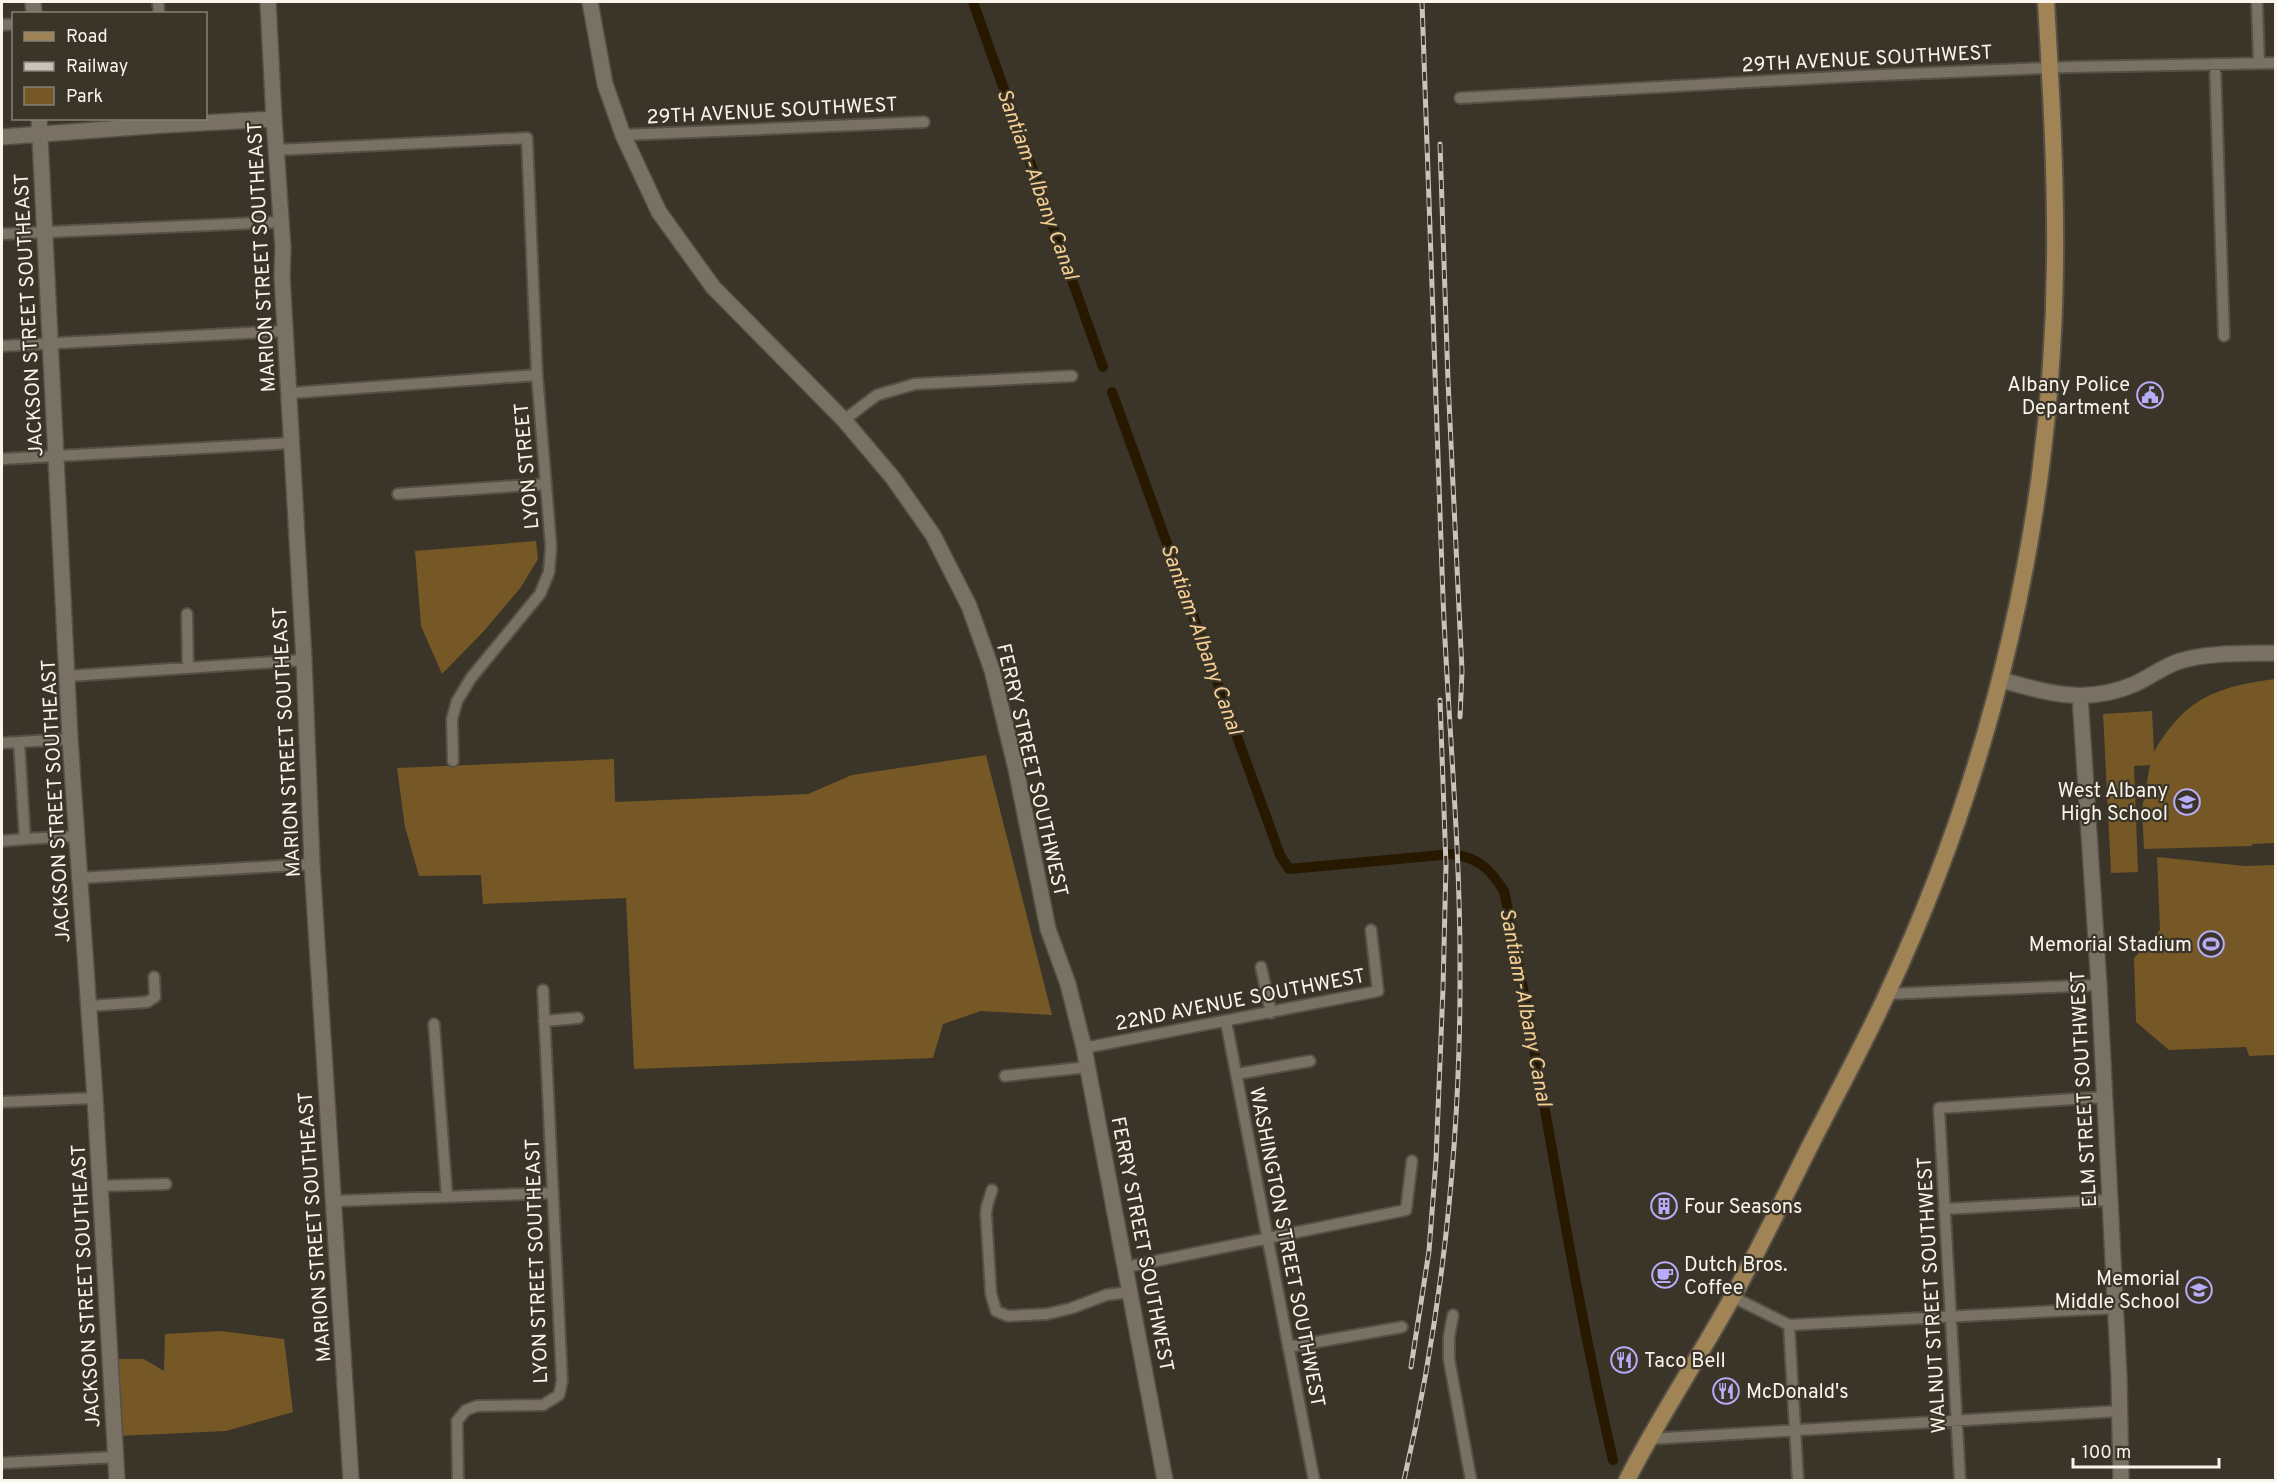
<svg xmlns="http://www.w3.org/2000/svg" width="2277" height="1482" font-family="Overpass,sans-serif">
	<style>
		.green { fill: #755826 }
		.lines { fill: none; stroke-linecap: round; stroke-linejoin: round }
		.canal { stroke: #271800; stroke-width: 10 }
		.street-casing { stroke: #565046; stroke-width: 14 }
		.secondary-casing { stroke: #565046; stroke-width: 18 }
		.primary-casing { stroke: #565046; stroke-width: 20 }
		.street { stroke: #797164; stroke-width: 10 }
		.secondary { stroke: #797164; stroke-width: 15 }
		.primary { stroke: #a08455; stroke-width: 16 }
		.rail-casing { stroke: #c9c4bb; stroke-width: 5 }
		.rail { stroke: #3b3428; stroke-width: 3; stroke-dasharray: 9; stroke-linecap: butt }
		.labels { text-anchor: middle; stroke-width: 4.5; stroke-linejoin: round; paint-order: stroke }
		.street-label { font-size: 20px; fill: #f9f4ec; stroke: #3b3428 }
		.poi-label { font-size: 20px; fill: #f9f4ec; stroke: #3b3428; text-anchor: end }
		.water-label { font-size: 21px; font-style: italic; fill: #f5d092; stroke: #3b3428 }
	</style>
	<rect width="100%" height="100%" fill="#3b3428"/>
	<path class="green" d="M 536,541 L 538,559 L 521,587 L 483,632 L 442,674 L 421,626 L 415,551 Z
		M 2275,679 L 2275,843 L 2252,844 L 2252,846 L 2144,849 L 2142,809 L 2150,765 L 2134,766 L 2138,872 L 2111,873 L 2103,714 L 2152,711 L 2154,752 C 2185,698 2216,687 2275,679 Z
		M 986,755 L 1052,1015 L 981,1011 L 943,1024 L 933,1058 L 634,1069 L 626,898 L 483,904 L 481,875 L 419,876 L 405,827 L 397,768 L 614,759 L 615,802 L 808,794 L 852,775 Z
		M 2157,857 L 2245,866 L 2275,865 L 2275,1055 L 2249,1056 L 2246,1047 L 2169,1050 L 2136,1022 L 2134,958 L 2160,930 Z
		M 221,1331 L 284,1339 L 293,1412 L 226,1431 L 118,1436 L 118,1359 L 144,1359 L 164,1371 L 165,1334 Z"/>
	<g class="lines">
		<path class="canal" d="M 973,2 L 1103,367
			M 1112,392 L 1280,855 L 1289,869 L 1452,854 C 1479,858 1489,868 1504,891 C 1543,1080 1569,1272 1613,1460"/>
		<g class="street-casing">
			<path id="street" d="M 158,2 L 159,14
				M 2257,2 L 2259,63
				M 2,25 L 14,24
				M 2215,64 L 2224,336
				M 1460,98 L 1857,76 L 2070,67 L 2276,63
				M 623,135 L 924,122
				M 276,150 L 527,138 L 537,375 L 551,547 L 549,572 L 540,594 L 471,678 L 457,701 L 452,719 L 453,761
				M 2,234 L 281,222
				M 2,346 L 285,331
				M 290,393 L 537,375
				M 844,420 L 877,395 L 915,384 L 1072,376
				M 2,459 L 292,443
				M 398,494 L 545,484
				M 187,614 L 188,668
				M 68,676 L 304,660
				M 2,743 L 70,739
				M 25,839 L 77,836
				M 2,841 L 25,839 L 19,742
				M 79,878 L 312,864
				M 1261,967 L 1271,1013
				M 1888,994 L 2099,985
				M 88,1006 L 147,1002 L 155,997 L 154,977
				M 544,1021 L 578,1018
				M 1226,1021 L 1314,1480
				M 434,1024 L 447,1197
				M 1084,1048 L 1378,991 L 1371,930
				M 1237,1074 L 1310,1061
				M 1005,1076 L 1088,1067
				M 2,1102 L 95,1098
				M 100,1186 L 166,1184
				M 992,1190 L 987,1206 L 986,1214 L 991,1294 L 996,1311 L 1008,1316 L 1047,1314 L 1072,1308 L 1106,1295 L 1130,1292
				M 335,1201 L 552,1193
				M 1944,1209 L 2109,1200
				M 1126,1267 L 1406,1210 L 1412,1161
				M 1733,1297 L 1789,1325 L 2115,1308
				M 1453,1315 L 1449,1337 L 1449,1359 L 1471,1480
				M 1789,1325 L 1798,1480
				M 1288,1347 L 1402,1327
				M 1648,1439 L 2120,1411
				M 2,1463 L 115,1457
				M 458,1480 L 457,1421 L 466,1410 L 477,1406 L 543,1405 L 559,1395 L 562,1381 L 543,990
				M 1960,1480 L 1939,1108 L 2105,1097"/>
		</g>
		<g class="secondary-casing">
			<path id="secondary" d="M 33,2 L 34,14
				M 268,2 L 274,119 L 283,248 L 282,276 L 304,660 L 312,864 L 351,1480
				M 590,2 L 605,84 L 623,135 L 659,212 L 713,287 L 844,420 L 893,478 L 933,535 L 969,606 L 992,670 L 1016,769 L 1048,929 L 1068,984 L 1084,1048 L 1165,1480
				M 39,118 L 70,739 L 95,1098 L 117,1480
				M 2,137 L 164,125 L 274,119
				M 2001,680 C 2049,693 2085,705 2135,684 C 2150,677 2164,666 2180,661 C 2208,652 2246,654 2276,653
				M 2080,696 L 2099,985 L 2119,1377 L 2121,1480"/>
		</g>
		<g class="primary-casing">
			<path id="primary" d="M 1627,1480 C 1659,1417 1699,1358 1733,1296 C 1761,1246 1786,1193 1812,1142 C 1837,1093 1864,1044 1887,994 C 1994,765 2053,515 2055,262 C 2056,175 2051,88 2046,2"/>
		</g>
		<use href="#street" class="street"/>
		<use href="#secondary" class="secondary"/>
		<use href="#primary" class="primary"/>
		<g class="rail-casing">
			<path id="rail" d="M 1440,144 L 1448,381 L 1462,671 L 1460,717
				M 1411,1367 L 1429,1251 L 1436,1160 L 1443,988 L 1446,865 L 1440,700
				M 1404,1480 C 1443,1312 1461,1136 1460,963 C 1460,841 1448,719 1443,598 C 1435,399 1429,200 1422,2"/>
		</g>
		<use href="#rail" class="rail"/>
	</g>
	<defs>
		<g id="civic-ring" transform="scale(1.35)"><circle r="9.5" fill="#3b3428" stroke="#b6acf8" stroke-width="1.5"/><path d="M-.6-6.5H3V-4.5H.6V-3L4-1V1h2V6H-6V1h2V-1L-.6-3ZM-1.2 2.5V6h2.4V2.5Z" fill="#b6acf8"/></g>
		<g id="school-ring" transform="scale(1.35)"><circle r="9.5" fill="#3b3428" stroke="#b6acf8" stroke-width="1.5"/><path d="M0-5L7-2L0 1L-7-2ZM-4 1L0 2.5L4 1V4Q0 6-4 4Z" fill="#b6acf8"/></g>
		<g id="stadium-ring" transform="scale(1.35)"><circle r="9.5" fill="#3b3428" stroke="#b6acf8" stroke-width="1.5"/><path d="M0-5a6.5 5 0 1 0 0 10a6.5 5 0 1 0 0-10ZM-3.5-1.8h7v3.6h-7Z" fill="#b6acf8"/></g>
		<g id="building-ring" transform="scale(1.35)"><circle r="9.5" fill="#3b3428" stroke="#b6acf8" stroke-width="1.5"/><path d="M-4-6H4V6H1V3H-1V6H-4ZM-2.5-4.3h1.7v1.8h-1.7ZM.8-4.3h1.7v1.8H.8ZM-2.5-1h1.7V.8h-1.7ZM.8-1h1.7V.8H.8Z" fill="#b6acf8"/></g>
		<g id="cafe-ring" transform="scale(1.35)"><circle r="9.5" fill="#3b3428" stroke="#b6acf8" stroke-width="1.5"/><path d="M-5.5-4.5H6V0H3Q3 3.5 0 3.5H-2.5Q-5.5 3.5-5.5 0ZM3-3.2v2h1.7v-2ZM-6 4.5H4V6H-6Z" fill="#b6acf8"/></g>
		<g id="restaurant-ring" transform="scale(1.35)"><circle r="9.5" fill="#3b3428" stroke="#b6acf8" stroke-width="1.5"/><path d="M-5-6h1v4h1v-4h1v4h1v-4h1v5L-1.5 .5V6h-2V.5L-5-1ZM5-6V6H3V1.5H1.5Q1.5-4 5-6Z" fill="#b6acf8"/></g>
	</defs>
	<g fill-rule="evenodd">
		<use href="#civic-ring" x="2150" y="395"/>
		<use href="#school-ring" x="2187" y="802"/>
		<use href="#stadium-ring" x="2211" y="944"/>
		<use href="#building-ring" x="1664" y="1206"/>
		<use href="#cafe-ring" x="1665" y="1275"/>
		<use href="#school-ring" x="2199" y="1290"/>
		<use href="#restaurant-ring" x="1624" y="1360"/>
		<use href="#restaurant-ring" x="1726" y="1391"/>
	</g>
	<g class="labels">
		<g class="street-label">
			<text transform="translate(1867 58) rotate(-3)" y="7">29TH AVENUE SOUTHWEST</text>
			<text transform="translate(772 110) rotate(-3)" y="7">29TH AVENUE SOUTHWEST</text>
			<text transform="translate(261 257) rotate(-93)" y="7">MARION STREET SOUTHEAST</text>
			<text transform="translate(28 315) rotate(-93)" y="7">JACKSON STREET SOUTHEAST</text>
			<text transform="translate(526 466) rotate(-95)" y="7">LYON STREET</text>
			<text transform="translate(286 742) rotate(-93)" y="7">MARION STREET SOUTHEAST</text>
			<text transform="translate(1033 770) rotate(77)" y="7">FERRY STREET SOUTHWEST</text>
			<text transform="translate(55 801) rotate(-93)" y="7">JACKSON STREET SOUTHEAST</text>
			<text transform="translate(1240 999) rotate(-11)" y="7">22ND AVENUE SOUTHWEST</text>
			<text transform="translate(2083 1089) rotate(-93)" y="7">ELM STREET SOUTHWEST</text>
			<text transform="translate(314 1227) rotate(-94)" y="7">MARION STREET SOUTHEAST</text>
			<text transform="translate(1143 1244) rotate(79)" y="7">FERRY STREET SOUTHWEST</text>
			<text transform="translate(1288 1247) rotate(79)" y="7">WASHINGTON STREET SOUTHWEST</text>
			<text transform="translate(536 1261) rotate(-92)" y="7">LYON STREET SOUTHEAST</text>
			<text transform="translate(85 1286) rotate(-93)" y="7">JACKSON STREET SOUTHEAST</text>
			<text transform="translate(1931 1295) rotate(-93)" y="7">WALNUT STREET SOUTHWEST</text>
		</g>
		<g class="poi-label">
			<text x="2130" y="391">Albany Police<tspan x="2130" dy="23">Department</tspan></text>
			<text x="2168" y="797">West Albany<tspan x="2168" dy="23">High School</tspan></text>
			<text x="2192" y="951">Memorial Stadium</text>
			<text x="1684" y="1213" text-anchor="start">Four Seasons</text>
			<text x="1684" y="1271" text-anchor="start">Dutch Bros.<tspan x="1684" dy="23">Coffee</tspan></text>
			<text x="2180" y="1285">Memorial<tspan x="2180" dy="23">Middle School</tspan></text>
			<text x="1644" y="1367" text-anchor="start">Taco Bell</text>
			<text x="1746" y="1398" text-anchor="start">McDonald's</text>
		</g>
		<g class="water-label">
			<text transform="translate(1038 184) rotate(70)" y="7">Santiam-Albany Canal</text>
			<text transform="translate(1202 639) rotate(70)" y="7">Santiam-Albany Canal</text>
			<text transform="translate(1526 1007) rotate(79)" y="7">Santiam-Albany Canal</text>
		</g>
	</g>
	<rect width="2277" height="1482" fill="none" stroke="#f9f4ec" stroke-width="6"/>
	<rect x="12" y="12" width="195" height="108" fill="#3b3428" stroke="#878176" stroke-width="1.5"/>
	<rect x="24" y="32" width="30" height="9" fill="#a08455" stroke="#878176" stroke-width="1.5"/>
	<text x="66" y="42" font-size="18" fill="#f9f4ec">Road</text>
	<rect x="24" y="62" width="30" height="9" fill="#c9c4bb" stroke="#878176" stroke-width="1.5"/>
	<text x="66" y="72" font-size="18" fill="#f9f4ec">Railway</text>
	<rect x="24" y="87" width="30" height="18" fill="#755826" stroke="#878176" stroke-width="1.5"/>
	<text x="66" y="102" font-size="18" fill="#f9f4ec">Park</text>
	<path d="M2073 1458v9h146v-9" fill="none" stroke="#f9f4ec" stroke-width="3"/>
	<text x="2082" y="1458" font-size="18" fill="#f9f4ec" stroke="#3b3428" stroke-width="4.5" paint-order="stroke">100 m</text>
</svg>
